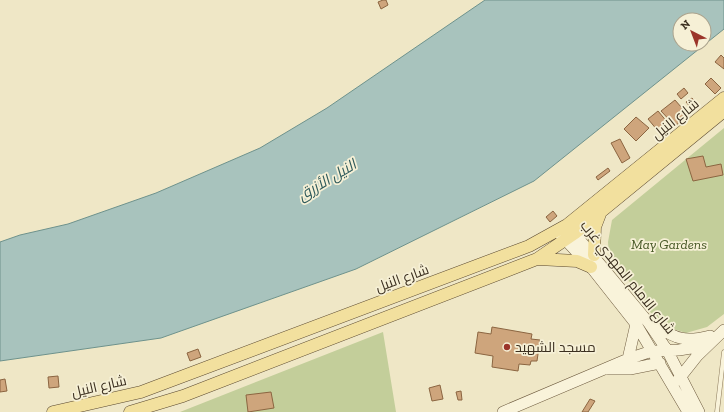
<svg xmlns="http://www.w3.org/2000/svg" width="724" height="412" font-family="'Zilla Slab',Cairo,serif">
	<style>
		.green { fill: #c3ce9a }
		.water { fill: #a8c3bd; stroke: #6e928c; fill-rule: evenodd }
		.building { fill: #cea57c; stroke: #8b6541 }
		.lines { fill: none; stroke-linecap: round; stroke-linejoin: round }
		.service-casing { stroke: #8b795b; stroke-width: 5 }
		.secondary-casing { stroke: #6d5a3e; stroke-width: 12 }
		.primary-casing { stroke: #59472f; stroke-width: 13 }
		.service { stroke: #f9f3da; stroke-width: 4 }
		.secondary { stroke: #f9f3da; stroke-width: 11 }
		.primary { stroke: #f2e09e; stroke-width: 12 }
		.poi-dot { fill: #9b342a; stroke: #f6f0d6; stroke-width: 1.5 }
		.labels { text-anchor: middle; stroke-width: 3.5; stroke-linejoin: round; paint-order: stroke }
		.street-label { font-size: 14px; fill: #3b2f1f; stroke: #f6f0d6 }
		.park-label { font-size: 14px; font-style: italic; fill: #475826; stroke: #f6f0d6 }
		.poi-label { font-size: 14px; fill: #3b2f1f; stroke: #f6f0d6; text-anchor: start }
		.water-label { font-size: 15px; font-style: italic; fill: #2f5a5b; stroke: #f6f0d6 }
	</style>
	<rect width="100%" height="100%" fill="#efe7c6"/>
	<path class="green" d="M 724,128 L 724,314 L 707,327 L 686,333 L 667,327 L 654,318 L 642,298 L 609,255 L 608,242 L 612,220 Z
		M 383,332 L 396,412 L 180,412 Z"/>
	<path class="water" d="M 485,0 L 724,0 L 724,29 L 534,181 L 356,269 L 161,338 L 0,361 L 0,242 L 20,235 L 68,224 L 156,193 L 260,148 L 327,108 ZM 680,20 L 704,20 L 704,44 L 680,44 Z"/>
	<path class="building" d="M 383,0 L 386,0 L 388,5 L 381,9 L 378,2 Z
		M 721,55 L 724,58 L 724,69 L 715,62 Z
		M 711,78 L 721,88 L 715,94 L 705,84 Z
		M 684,88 L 688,93 L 681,99 L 677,94 Z
		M 692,98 L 697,104 L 692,109 L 686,102 Z
		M 675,100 L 688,115 L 675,126 L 661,111 Z
		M 658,111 L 668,123 L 658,131 L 648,119 Z
		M 636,117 L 649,128 L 636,141 L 624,129 Z
		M 620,139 L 630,158 L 622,163 L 611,143 Z
		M 703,156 L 706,167 L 721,164 L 723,175 L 693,181 L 686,159 Z
		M 608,168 L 610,171 L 598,180 L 596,177 Z
		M 553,211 L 557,216 L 550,222 L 546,217 Z
		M 492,327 L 532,334 L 531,339 L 540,340 L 537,361 L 531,361 L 530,365 L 519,364 L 518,371 L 492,367 L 493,356 L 475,353 L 478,332 L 491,334 Z
		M 198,349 L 201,357 L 190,361 L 187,353 Z
		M 58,376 L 59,387 L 49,388 L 48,377 Z
		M 5,379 L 7,391 L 0,392 L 0,380 Z
		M 440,385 L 443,399 L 432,401 L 429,388 Z
		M 461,391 L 462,400 L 458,400 L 456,392 Z
		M 271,392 L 274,408 L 248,412 L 246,395 Z
		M 590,399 L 595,401 L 588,412 L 582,412 Z"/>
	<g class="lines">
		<g class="service-casing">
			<path id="service" d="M 717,412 L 724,352"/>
		</g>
		<g class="secondary-casing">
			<path id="secondary" d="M 569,227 L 648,322 L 667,350 L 699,412
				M 559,233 L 591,267 L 636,324 L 688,412
				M 652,324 C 676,338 682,343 710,336
				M 628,359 L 636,324
				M 608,369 L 630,369 L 660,363
				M 678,380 L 697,356 L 724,330
				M 503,412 L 628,359 L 652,351 L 679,350 L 697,347 L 716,337"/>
		</g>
		<g class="primary-casing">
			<path id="primary" d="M 594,255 L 595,227 L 600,214
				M 538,259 L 577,261 L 591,267
				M 53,412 L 141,392 L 529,246 L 567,225 L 724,98
				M 130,412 L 183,396 L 537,259 L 575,233 L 724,111"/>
		</g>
		<use href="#service" class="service"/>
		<use href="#secondary" class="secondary"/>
		<use href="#primary" class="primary"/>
	</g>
	<circle class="poi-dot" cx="507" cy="347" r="4"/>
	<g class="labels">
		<g class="street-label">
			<text transform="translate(675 119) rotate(-39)" y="5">شارع النيل</text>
			<text transform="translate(628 277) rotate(51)" y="5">شارع الامام المهدي غرب</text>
			<text transform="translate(402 278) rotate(-20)" y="5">شارع النيل</text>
			<text transform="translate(99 386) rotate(-13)" y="5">شارع النيل</text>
		</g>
		<g class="park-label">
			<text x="669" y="249">May Gardens</text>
		</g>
		<g class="poi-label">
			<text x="515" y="352">مسجد الشهيد</text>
		</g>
		<g class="water-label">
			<text transform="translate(327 180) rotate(-31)" y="5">النيل الأزرق</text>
		</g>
	</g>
	<g transform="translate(692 32) rotate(318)"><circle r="19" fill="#f6f0d6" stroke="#aba38d"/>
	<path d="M0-3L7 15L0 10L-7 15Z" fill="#9b342a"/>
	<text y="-6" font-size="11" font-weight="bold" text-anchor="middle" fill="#3b2f1f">N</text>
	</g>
</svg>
